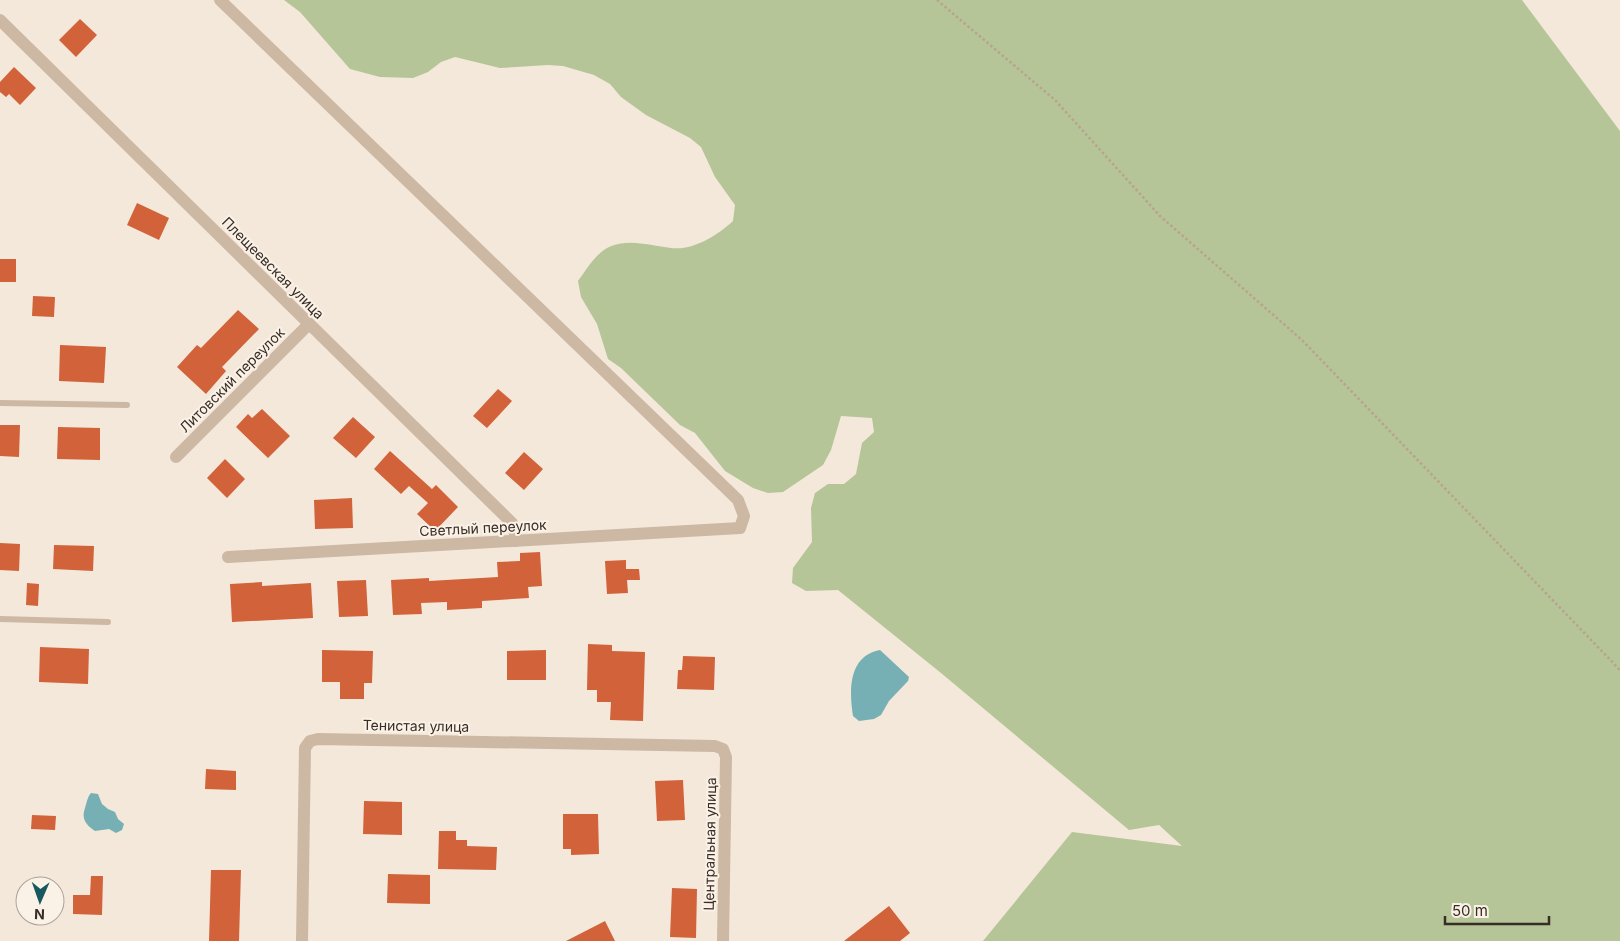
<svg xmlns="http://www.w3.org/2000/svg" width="1620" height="941" font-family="Inter,sans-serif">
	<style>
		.green { fill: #b5c598 }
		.water { fill: #76b0b4 }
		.building { fill: #d2623a }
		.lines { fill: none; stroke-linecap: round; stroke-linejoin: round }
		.path { stroke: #b9a28e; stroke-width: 2.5; stroke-dasharray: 2.5 2.5; stroke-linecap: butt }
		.lane { stroke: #cdb8a4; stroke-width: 6 }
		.street { stroke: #cdb8a4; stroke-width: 12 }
		.labels { text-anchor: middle; stroke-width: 4; stroke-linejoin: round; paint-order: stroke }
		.street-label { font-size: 14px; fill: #382d27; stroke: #fbf2e7 }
	</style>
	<rect width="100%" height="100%" fill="#f4e8da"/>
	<path class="green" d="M 284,0 L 1522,0 L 1620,131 L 1620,941 L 983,941 L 1072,832 L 1182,846 L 1159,825 L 1129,830 L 941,673 L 838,590 L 806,591 L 792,583 L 793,568 L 812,542 L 811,508 L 815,493 L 828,484 L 844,484 L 856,474 L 862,443 L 874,432 L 872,418 L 841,416 L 831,450 L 823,465 L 783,492 L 768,493 L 753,488 L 725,471 L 695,433 L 680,425 L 621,368 L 608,359 L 597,324 L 581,297 L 578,281 C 587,269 595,254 609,247 C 629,238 651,246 671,248 C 693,251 718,235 733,221 L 735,205 L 715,177 L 701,147 L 690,138 L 646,115 L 621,97 L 610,84 L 594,75 L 563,66 L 548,65 L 500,68 L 455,57 L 441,62 L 428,72 L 413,78 L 380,77 L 350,69 L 300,12 Z"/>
	<path class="water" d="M 880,650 L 909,677 L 908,681 L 889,701 L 881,715 L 874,719 L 859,721 L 853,716 C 849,691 848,656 880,650 Z
		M 91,793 L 98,794 L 102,804 L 108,809 L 115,812 L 118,819 L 124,824 L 122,830 L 116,833 L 109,829 L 95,831 C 86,825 81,819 85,808 C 87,802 87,798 91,793 Z"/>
	<path class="building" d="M 80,19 L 97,35 L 76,57 L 59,40 Z
		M 14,67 L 36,88 L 20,105 L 9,94 L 6,97 L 0,92 L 0,82 Z
		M 137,203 L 169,218 L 159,240 L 127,225 Z
		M 0,259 L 16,259 L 16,282 L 0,282 Z
		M 33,296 L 55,297 L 54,317 L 32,316 Z
		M 238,310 L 259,329 L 222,367 L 226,371 L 206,394 L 177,367 L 197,345 L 201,348 Z
		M 60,345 L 106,347 L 104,383 L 59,381 Z
		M 498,389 L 512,401 L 487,428 L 473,416 Z
		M 262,409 L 290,436 L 268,458 L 236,427 L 248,414 L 252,418 Z
		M 353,417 L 375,437 L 356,458 L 333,438 Z
		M 0,425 L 20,425 L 19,457 L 0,456 Z
		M 58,427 L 100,428 L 100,460 L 57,459 Z
		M 390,451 L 432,489 L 436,485 L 458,507 L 435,531 L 417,514 L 428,503 L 409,486 L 401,494 L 374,469 Z
		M 524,452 L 543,469 L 524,490 L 505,473 Z
		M 225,459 L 245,479 L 227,498 L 207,478 Z
		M 352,498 L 353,528 L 315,529 L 314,500 Z
		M 0,543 L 20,544 L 19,571 L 0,570 Z
		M 54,545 L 94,546 L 93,571 L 53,569 Z
		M 540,552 L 542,586 L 528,587 L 529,598 L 482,601 L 482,608 L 447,610 L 447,602 L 421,603 L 422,614 L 393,615 L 391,580 L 429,578 L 429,581 L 498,577 L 497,562 L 520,561 L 520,553 Z
		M 626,560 L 626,569 L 639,569 L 640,580 L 627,580 L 628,593 L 607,594 L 605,561 Z
		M 366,580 L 368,616 L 339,617 L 337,581 Z
		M 262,582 L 262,586 L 311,583 L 313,618 L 232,622 L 230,584 Z
		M 27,583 L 39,584 L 38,606 L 26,605 Z
		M 588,644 L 612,645 L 612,651 L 645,652 L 643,721 L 610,720 L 611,702 L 597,702 L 597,690 L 587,690 Z
		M 40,647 L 89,649 L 88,684 L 39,682 Z
		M 322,650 L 373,651 L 372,683 L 364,683 L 364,699 L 340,699 L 340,682 L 322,682 Z
		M 546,650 L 546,680 L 507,680 L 507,651 Z
		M 683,656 L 715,657 L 714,690 L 677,689 L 678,670 L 682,670 Z
		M 206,769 L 236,771 L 236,790 L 205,789 Z
		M 683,780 L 685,820 L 657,821 L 655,781 Z
		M 364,801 L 402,802 L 402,835 L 363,834 Z
		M 563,814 L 598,814 L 599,854 L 571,855 L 571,849 L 563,849 Z
		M 32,815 L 56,816 L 55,830 L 31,829 Z
		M 439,831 L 456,831 L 456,840 L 467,840 L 467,846 L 497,847 L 496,870 L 438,869 Z
		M 211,870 L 241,870 L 239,941 L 209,941 Z
		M 388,874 L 430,875 L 430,904 L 387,903 Z
		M 91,876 L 103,876 L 102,915 L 73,914 L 73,895 L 90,895 Z
		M 672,888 L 697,889 L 696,938 L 670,937 Z
		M 889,906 L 910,933 L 900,941 L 844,941 Z
		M 605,921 L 615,941 L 566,941 Z"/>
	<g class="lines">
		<path class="path" d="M 937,0 L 1055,100 L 1160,216 L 1302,340 L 1620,670"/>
		<path class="lane" d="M 0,403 L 127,405
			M 0,619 L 108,622"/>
		<path class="street" d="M 220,0 L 738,500 L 744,516 L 740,528 L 228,557
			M 0,20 L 512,523 L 517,541
			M 176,457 L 309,324
			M 302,941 L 305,748 L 310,741 L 318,739 L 715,746 L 723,749 L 726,757 L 723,941"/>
	</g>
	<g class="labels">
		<g class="street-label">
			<text transform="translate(273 268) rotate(45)" y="5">Плещеевская улица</text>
			<text transform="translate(232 380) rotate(-45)" y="5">Литовский переулок</text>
			<text transform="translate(483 528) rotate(-3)" y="5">Светлый переулок</text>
			<text transform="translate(416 726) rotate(1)" y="5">Тенистая улица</text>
			<text transform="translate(710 844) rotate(-89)" y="5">Центральная улица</text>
		</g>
	</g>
	<g transform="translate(40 901) rotate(182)"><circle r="24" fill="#fbf2e7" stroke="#ada39a"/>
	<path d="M0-4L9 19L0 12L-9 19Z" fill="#18585e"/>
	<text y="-8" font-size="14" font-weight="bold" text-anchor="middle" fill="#382d27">N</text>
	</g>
	<path d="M1445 916v8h104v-8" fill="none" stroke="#382d27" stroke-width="2.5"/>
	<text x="1452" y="916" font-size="15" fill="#382d27" stroke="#fbf2e7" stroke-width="4" paint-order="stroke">50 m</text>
</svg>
